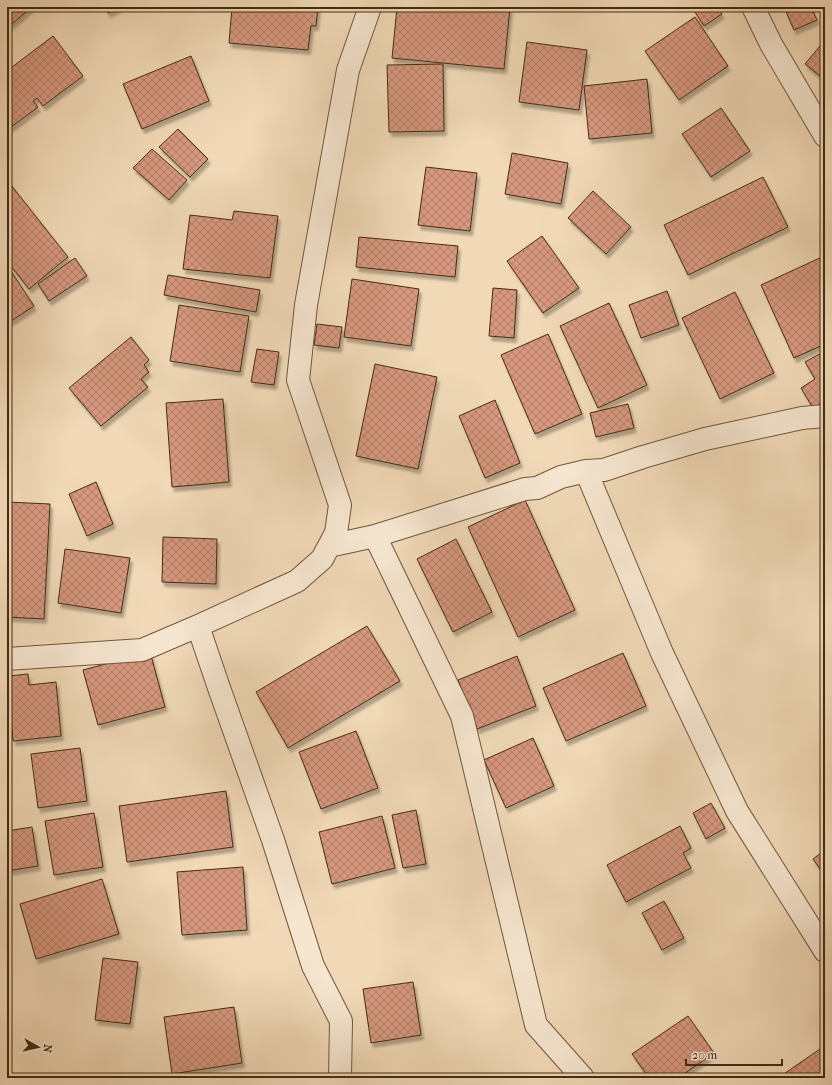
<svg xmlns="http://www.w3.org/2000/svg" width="832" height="1085" font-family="'IM FELL French Canon',serif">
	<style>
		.building { fill: url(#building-cross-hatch); stroke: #422c11; filter: url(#shadow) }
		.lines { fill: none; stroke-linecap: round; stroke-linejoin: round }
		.street-casing { stroke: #6e573a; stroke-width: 24 }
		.street { stroke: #f6e6d0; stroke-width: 22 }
	</style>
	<defs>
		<pattern id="building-cross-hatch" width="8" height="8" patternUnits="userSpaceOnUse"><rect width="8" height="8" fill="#d7987f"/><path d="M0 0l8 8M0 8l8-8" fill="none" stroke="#b07c67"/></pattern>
		<filter id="shadow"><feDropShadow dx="2.5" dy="4.5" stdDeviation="1" flood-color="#0004"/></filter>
	</defs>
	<rect width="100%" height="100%" fill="#f1d9b7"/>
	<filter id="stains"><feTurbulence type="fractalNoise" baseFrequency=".005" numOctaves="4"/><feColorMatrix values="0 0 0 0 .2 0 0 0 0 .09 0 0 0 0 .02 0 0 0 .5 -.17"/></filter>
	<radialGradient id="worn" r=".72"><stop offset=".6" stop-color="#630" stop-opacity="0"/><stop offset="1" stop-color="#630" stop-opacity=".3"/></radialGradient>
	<path class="building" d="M 7,7 L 32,7 L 7,28 Z
		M 105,7 L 120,7 L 108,13 Z
		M 232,7 L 318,7 L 316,26 L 311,26 L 308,50 L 229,43 Z
		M 397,7 L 510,7 L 504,69 L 392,58 Z
		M 702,7 L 717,7 L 722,14 L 704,26 L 695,12 Z
		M 784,7 L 811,7 L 817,20 L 794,30 Z
		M 695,17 L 728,66 L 679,100 L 645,51 Z
		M 53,36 L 83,76 L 43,106 L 37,98 L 33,101 L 38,107 L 7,130 L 7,71 Z
		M 825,40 L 825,80 L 805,64 Z
		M 527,42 L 587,50 L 579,110 L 519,102 Z
		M 191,56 L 209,101 L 142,129 L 123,84 Z
		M 443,64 L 444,131 L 389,132 L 387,65 Z
		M 647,79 L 652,133 L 589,139 L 584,86 Z
		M 721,108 L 750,151 L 711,177 L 682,134 Z
		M 178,129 L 208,159 L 190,177 L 159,147 Z
		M 152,149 L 187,180 L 169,200 L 133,168 Z
		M 512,153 L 568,163 L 561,204 L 505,194 Z
		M 426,167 L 477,173 L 470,231 L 418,225 Z
		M 763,177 L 788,227 L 688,275 L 664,225 Z
		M 7,180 L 68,257 L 29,289 L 7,261 Z
		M 593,191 L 631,227 L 606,254 L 568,218 Z
		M 234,211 L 278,216 L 270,278 L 183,269 L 190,215 L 232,220 Z
		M 542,236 L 579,288 L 543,313 L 507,261 Z
		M 359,237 L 458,246 L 455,277 L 356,267 Z
		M 822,257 L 825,263 L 825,344 L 794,358 L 761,285 Z
		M 75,258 L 87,276 L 49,301 L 38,284 Z
		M 7,265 L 34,306 L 8,323 L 7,322 Z
		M 168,275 L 260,290 L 256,312 L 164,295 Z
		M 352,279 L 419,289 L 411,346 L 344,337 Z
		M 493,288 L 517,290 L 514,338 L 489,336 Z
		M 667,291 L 679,325 L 641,338 L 629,305 Z
		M 735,292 L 774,373 L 720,399 L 682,318 Z
		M 609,303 L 647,385 L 598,408 L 560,326 Z
		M 179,305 L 249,316 L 240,372 L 170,361 Z
		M 317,324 L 342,327 L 339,348 L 314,345 Z
		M 548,334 L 582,414 L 535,434 L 501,355 Z
		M 131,337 L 149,360 L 144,365 L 149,372 L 141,379 L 148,387 L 101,426 L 69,388 Z
		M 257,349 L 279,352 L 274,385 L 251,382 Z
		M 825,351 L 825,401 L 813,408 L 801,388 L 815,379 L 805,362 Z
		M 375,364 L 437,377 L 418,469 L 356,456 Z
		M 223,399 L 229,482 L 172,487 L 166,403 Z
		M 495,400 L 520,463 L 485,478 L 459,416 Z
		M 628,404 L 634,428 L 596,437 L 590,413 Z
		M 96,482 L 113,524 L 87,536 L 69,494 Z
		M 525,500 L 575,610 L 518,637 L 468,527 Z
		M 7,502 L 50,504 L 44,619 L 7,617 Z
		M 163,537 L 217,539 L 216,584 L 162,582 Z
		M 456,539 L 492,612 L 453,632 L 417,559 Z
		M 65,549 L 130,558 L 121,613 L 58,603 Z
		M 367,626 L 400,681 L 288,748 L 256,692 Z
		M 150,652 L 165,707 L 98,725 L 83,670 Z
		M 623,653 L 646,706 L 566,741 L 543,688 Z
		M 517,656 L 536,706 L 477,729 L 458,680 Z
		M 28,674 L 29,685 L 56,682 L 61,736 L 13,741 L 8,686 L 10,687 L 9,676 Z
		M 356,731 L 378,788 L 321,809 L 299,752 Z
		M 533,738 L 554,786 L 506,808 L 484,760 Z
		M 80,748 L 87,801 L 38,808 L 31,754 Z
		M 226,791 L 233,847 L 127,862 L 119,806 Z
		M 711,803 L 725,828 L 706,839 L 693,813 Z
		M 416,810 L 426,864 L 403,868 L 392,815 Z
		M 94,813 L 103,867 L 54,875 L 45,821 Z
		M 382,816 L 395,868 L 332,884 L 319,832 Z
		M 680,826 L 691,848 L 683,853 L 691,868 L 626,902 L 607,865 Z
		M 32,827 L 38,866 L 7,871 L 7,831 Z
		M 825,850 L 825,876 L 813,859 Z
		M 243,867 L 247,930 L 182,935 L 177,872 Z
		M 102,879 L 119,934 L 36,959 L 20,904 Z
		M 664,901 L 684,938 L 662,950 L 642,913 Z
		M 103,958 L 138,962 L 130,1024 L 95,1020 Z
		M 413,982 L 421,1035 L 371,1043 L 363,989 Z
		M 234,1007 L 242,1063 L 172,1074 L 164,1017 Z
		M 688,1016 L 714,1053 L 678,1078 L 649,1078 L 632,1054 Z
		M 823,1047 L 825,1051 L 825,1078 L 778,1078 Z"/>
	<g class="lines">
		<g class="street-casing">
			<path id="street" d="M 753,7 L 771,44 L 825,136
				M 586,471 L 662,653 L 737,811 L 825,951
				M 375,536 L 462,716 L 536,1025 L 583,1078
				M 329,546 L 375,536 L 525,489 L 537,488 L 561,477 L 586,471 L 604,470 L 643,457 L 705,439 L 802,418 L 825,416
				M 198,626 L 218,685 L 273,840 L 313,966 L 341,1021 L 340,1078
				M 7,659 L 142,650 L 198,626 L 297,581 L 322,559 L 336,533 L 340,505 L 298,380 L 306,305 L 348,70 L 370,7"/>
		</g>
		<use href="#street" class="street"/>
	</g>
	<rect width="832" height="1085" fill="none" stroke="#f1d9b7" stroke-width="24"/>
	<rect x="8" y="8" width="816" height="1069" fill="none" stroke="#422c11" stroke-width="2"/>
	<rect x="12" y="12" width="808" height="1061" fill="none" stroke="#422c11"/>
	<g transform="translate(38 1047) rotate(98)" stroke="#f6e6d0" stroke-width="3" paint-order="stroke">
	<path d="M0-3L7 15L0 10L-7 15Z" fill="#422c11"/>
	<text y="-6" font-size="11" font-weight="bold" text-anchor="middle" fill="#422c11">N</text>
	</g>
	<path d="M686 1059v6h96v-6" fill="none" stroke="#422c11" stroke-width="2"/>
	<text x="692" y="1059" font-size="12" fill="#422c11" stroke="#f6e6d0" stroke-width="3" paint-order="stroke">20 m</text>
	<rect width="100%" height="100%" filter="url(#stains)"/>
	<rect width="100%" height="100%" fill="url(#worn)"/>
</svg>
